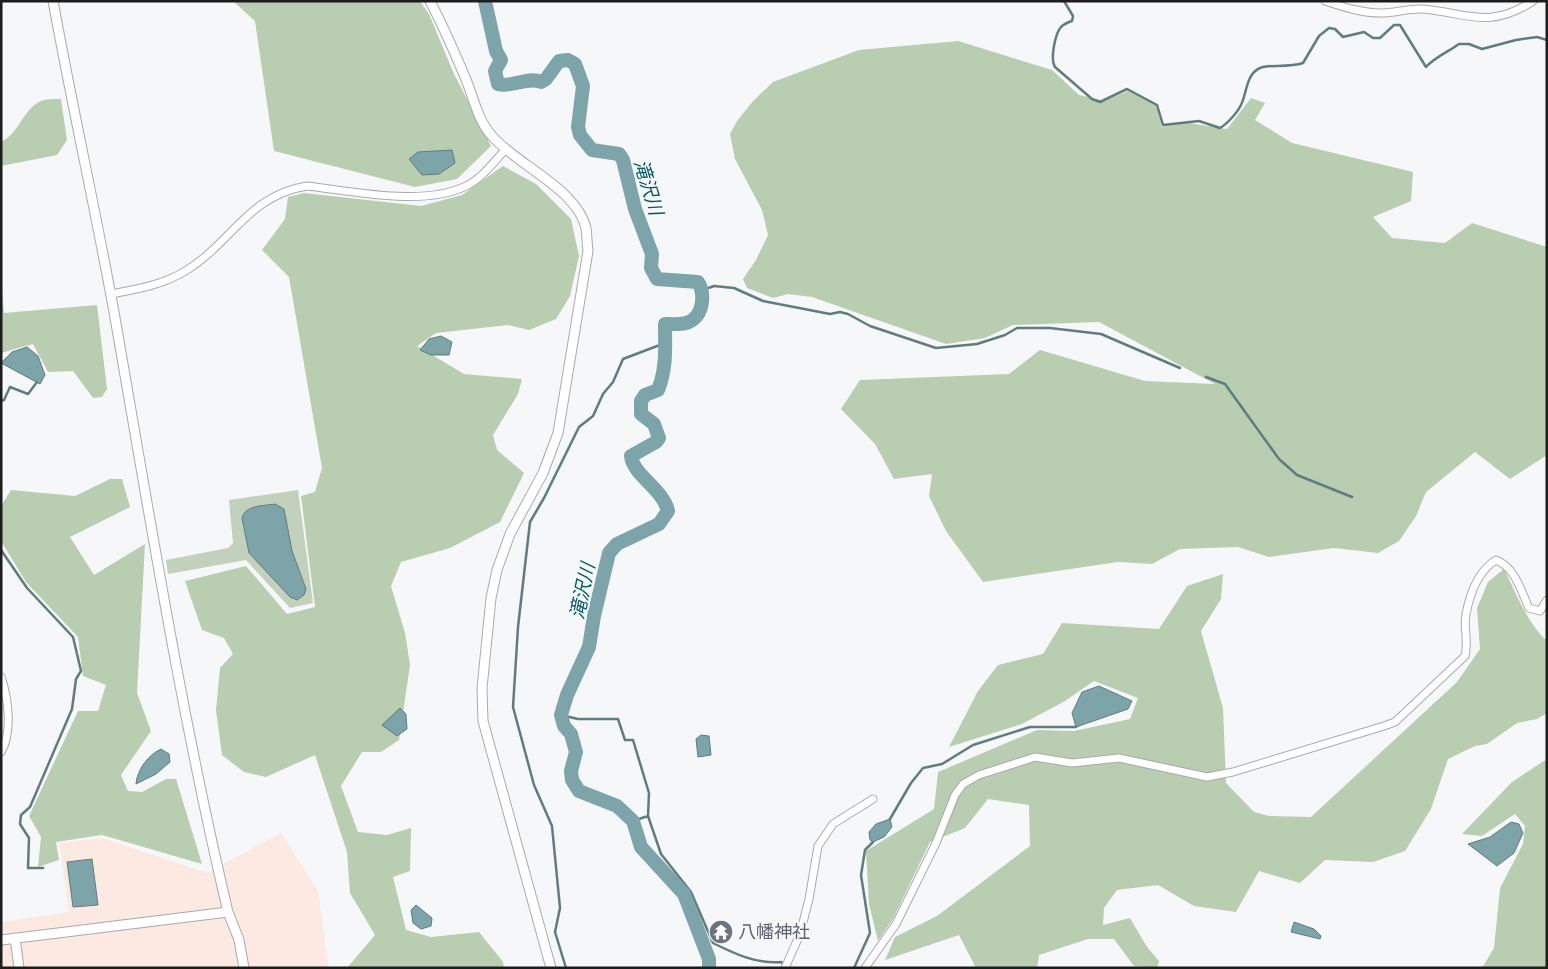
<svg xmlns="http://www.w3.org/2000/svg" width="1548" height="969" font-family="Overpass,'Noto Sans JP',sans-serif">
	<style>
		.commercial { fill: #fce9e1 }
		.green { fill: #c2d0bc }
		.forest { fill: #b9cdb1 }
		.water { fill: #7da4a9; stroke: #607c7f }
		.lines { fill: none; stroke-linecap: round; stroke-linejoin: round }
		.stream { stroke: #607c7f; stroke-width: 2.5 }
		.river { stroke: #7da4a9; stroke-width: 14 }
		.street-casing { stroke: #a9aaab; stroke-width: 9 }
		.secondary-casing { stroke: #a9aaab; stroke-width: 11 }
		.street { stroke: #fff; stroke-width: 7 }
		.secondary { stroke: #fff; stroke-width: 9 }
		.labels { text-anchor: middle; stroke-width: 4; stroke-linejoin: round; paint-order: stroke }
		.worship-label { font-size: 18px; fill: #5b616d; stroke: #f6f7f9; text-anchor: start }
		.water-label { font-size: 19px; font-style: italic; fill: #055c65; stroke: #f6f7f9 }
	</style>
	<rect width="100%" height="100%" fill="#f6f7f9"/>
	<path class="commercial" d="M 281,833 L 318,891 L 329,968 L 1,968 L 1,922 L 69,912 L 59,843 L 102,838 L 207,873 Z"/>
	<path class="green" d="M 298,490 L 313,603 L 290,608 L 246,560 L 168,574 L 166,560 L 228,548 L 233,543 L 229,500 Z"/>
	<path class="forest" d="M 233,1 L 420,1 L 429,14 L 454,74 L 491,146 L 457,179 L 415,187 L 274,151 L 255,21 Z
		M 958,41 L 1052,70 L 1079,95 L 1105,101 L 1128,91 L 1156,105 L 1162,127 L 1183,122 L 1227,129 L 1251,98 L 1265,103 L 1255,120 L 1292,143 L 1413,172 L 1411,201 L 1373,217 L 1392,238 L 1445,243 L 1472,223 L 1547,247 L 1547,455 L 1510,479 L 1475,452 L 1426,492 L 1416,516 L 1399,541 L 1378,553 L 1334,548 L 1269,557 L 1238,547 L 1180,549 L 1152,564 L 1118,562 L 983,582 L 946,531 L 929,496 L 932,474 L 894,479 L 875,444 L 841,409 L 860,380 L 1009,374 L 1040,350 L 1145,381 L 1215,384 L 1099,322 L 1013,325 L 985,338 L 946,344 L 812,297 L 788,294 L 773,298 L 747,288 L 743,279 L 756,260 L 768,235 L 762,210 L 735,159 L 730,134 L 737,121 L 753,101 L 773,82 L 859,50 Z
		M 61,99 L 67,140 L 57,155 L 1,166 L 1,142 C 19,134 22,110 41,101 C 46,99 55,99 61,99 Z
		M 503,166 L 536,184 L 571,219 L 579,256 L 570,296 L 556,319 L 529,330 L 508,325 L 436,333 L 417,346 L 464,374 L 522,379 L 518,394 L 493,435 L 497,450 L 524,473 L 500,522 L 450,548 L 401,562 L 391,586 L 405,633 L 410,665 L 399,740 L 381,752 L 362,752 L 341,786 L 358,832 L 387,835 L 411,828 L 410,871 L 393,877 L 406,930 L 431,937 L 479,932 L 503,962 L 504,968 L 347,968 L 375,935 L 350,893 L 347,852 L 315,755 L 266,777 L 244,772 L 222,755 L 216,710 L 220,668 L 233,654 L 224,638 L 202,630 L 185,581 L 246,566 L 287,614 L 315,607 L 301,496 L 315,492 L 322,468 L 289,277 L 262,250 L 285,219 L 288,197 L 304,193 L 421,206 L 462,195 Z
		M 1,282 L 4,313 L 97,305 L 107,389 L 102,397 L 93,398 L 73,371 L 48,372 L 33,344 L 1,353 Z
		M 110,479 L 122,479 L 130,507 L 70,537 L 94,575 L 145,544 L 137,693 L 151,731 L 121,775 L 128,791 L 142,792 L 166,779 L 176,779 L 202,864 L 102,835 L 56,842 L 59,860 L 38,867 L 41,837 L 29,816 L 78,711 L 98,711 L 106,685 L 83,676 L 78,637 L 26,582 L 1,541 L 1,506 L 11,490 L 75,496 Z
		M 1504,569 C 1516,593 1527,623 1547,641 L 1547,713 L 1537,719 L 1517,723 L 1487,744 L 1475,746 L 1448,759 L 1431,809 L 1405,851 L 1373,862 L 1325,860 L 1300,883 L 1259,871 L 1236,912 L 1194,906 L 1158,885 L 1117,890 L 1104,908 L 1103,925 L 1130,918 L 1147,947 L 1159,961 L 1157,968 L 1134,966 L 1114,939 L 1088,939 L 1039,955 L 1037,968 L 976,968 L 959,935 L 885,960 L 895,937 L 937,916 L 1030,846 L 1029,805 L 988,799 L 965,828 L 930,842 L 893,919 L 878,941 L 869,904 L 866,851 L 934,809 L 938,772 L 1037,730 L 1074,731 L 1130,719 L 1138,698 L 1094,681 L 1065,701 L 1022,724 L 949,747 L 978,691 L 998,665 L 1043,654 L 1062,623 L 1159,629 L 1187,586 L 1223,574 L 1221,599 L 1201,631 L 1223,708 L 1226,783 L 1254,812 L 1269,816 L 1311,817 L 1457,682 L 1480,649 L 1477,608 L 1488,582 Z
		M 1547,759 L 1547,968 L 1482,968 L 1494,948 L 1500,888 L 1523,844 L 1525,826 L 1515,814 L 1482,836 L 1462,834 L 1512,782 Z"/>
	<path class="water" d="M 452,150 L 455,163 L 439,174 L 422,175 L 409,159 L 418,152 Z
		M 441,336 L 452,342 L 449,355 L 431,355 L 420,350 L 429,339 Z
		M 27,347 L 38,356 L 45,375 L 40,384 L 1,363 L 12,352 Z
		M 275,504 L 284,509 L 292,551 L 306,589 L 304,595 L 297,600 L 290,597 L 249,553 L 242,518 C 245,505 263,506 275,504 Z
		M 1099,686 L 1132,701 L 1128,709 L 1076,727 L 1072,713 L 1082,692 Z
		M 400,708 L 406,714 L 407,729 L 397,736 L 382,725 Z
		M 701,735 L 709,736 L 711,755 L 698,757 L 696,739 Z
		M 161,749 L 169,754 L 170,762 L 156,774 L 136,784 C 137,770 148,755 161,749 Z
		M 890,819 L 892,827 L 884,837 L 873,842 L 870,840 L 869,832 L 876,824 Z
		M 1511,822 L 1519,824 L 1523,833 L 1514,853 L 1497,866 L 1468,844 L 1490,837 Z
		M 92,859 L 98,905 L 73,907 L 67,862 Z
		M 416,905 L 432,918 L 431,926 L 421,929 L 413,923 L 411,910 Z
		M 1294,922 L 1314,929 L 1321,936 L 1320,939 L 1291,932 Z"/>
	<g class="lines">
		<path class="stream" d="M 1064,1 L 1073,16 L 1072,21 C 1069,22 1064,24 1061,27 C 1055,34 1050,59 1055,67 L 1092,99 L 1100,102 L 1127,89 L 1157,105 L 1163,125 L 1199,121 L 1220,128 C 1227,124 1237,113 1241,105 C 1247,93 1246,74 1260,68 C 1268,64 1288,68 1303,63 L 1319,36 L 1329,28 L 1335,29 L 1343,37 L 1364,32 L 1373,38 L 1380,38 L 1394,25 L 1400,25 L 1426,67 C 1435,57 1448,52 1459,44 L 1469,44 L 1482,49 L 1516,40 L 1537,37 L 1547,40
			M 703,290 L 714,286 L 734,288 L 763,301 L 830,314 L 840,312 L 848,314 L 870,326 L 936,348 L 977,344 L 1005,335 L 1017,328 L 1050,328 L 1101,334 L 1180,368
			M 1206,377 L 1225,384 L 1279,459 L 1297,475 L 1352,497
			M 1,401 L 4,400 L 10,387 L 28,394 L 37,382
			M 1,550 L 27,588 L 73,637 L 81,671 L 76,679 L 72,709 L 30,807 L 21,815 L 20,824 L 29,838 L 28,868 L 43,868
			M 561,715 L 578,719 L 618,719 L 625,740 L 633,740 L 649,793 L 648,816 L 661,854 L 691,892 L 713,943 C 735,954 756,964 781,962 L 789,968
			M 890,819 L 911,783 L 923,768 L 942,764 L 973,745 L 1030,727 L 1076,727
			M 633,821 L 648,816
			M 566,968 L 555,932 L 560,908 L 552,826 L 534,785 L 513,707 L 518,627 L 530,522 L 544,498 L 579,427 L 593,416 L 603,394 L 613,382 L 623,359 L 665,343
			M 854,968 L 870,933 L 861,875 L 865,850 L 873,842"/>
		<path class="river" d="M 485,1 L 496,51 L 501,60 L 495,71 L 498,84 C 512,88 528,76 541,82 L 546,79 L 559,61 L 568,60 L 575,64 L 583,86 L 578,127 L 580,135 L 592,150 L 619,154 L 623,160 L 635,209 L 652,254 L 651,268 L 657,279 L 698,282 C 705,293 704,315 689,322 C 683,325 671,324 665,324 C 665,347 667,368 658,390 L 645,395 L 641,401 L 641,414 L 654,424 L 659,438 L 656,442 L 631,456 C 633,475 663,489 668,511 L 659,524 L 617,544 L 609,553 L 594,616 L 589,647 L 567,695 L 561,715 L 564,726 L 571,734 L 576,752 L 571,771 L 572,780 L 579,791 L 617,806 L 633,821 L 641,847 L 684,894 L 709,959 L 709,968"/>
		<g class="street-casing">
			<path id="street" d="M 1325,1 C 1343,7 1362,13 1381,13 C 1395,13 1409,8 1423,9 C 1468,13 1489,30 1533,1
				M 111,294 C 138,289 163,285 187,270 C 232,242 249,195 307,186 C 353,191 423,207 466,186 C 481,179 493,163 505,150
				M 1,677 C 8,697 13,733 1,752
				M 785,968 L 800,934 L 809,899 L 818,846 L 833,824 L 873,799
				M 865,968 L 896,924 L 936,843 L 955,795 L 963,784 L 979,775 L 1035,757 L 1072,763 L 1119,758 L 1207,777 L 1233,772 L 1384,726 L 1395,722 L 1465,656 C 1469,640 1463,628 1466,614 C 1470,593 1478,571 1496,560 C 1515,567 1521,591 1529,608 L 1540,611 L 1547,600"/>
		</g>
		<g class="secondary-casing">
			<path id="secondary" d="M 53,1 C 72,105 95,208 114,312 C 149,512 181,714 228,912
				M 430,1 C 443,26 454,51 465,77 C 473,96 478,121 492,136 C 517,165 577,189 586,228 C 587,235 587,243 588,251 L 558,433 L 543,473 L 510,534 L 497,570 L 491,598 L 482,688 L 483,721 L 551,968
				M 15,938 L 19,968
				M 1,940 L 228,912 L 239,940 L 244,968"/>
		</g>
		<use href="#street" class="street"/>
		<use href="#secondary" class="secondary"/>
	</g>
	<defs>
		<g id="temple-disc" transform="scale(1.25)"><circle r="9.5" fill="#6b7280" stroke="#f6f7f9"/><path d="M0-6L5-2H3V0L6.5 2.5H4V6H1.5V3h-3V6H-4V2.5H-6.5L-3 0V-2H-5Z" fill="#fff"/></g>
	</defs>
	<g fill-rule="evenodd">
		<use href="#temple-disc" x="721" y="932"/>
	</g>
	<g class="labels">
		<g class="worship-label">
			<text x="738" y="938">八幡神社</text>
		</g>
		<g class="water-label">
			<text transform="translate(649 187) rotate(73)" y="7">滝沢川</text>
			<text transform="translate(582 591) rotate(-78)" y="7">滝沢川</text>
		</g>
	</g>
	<rect width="1548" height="969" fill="none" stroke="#1d1d1d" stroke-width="5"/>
</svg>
